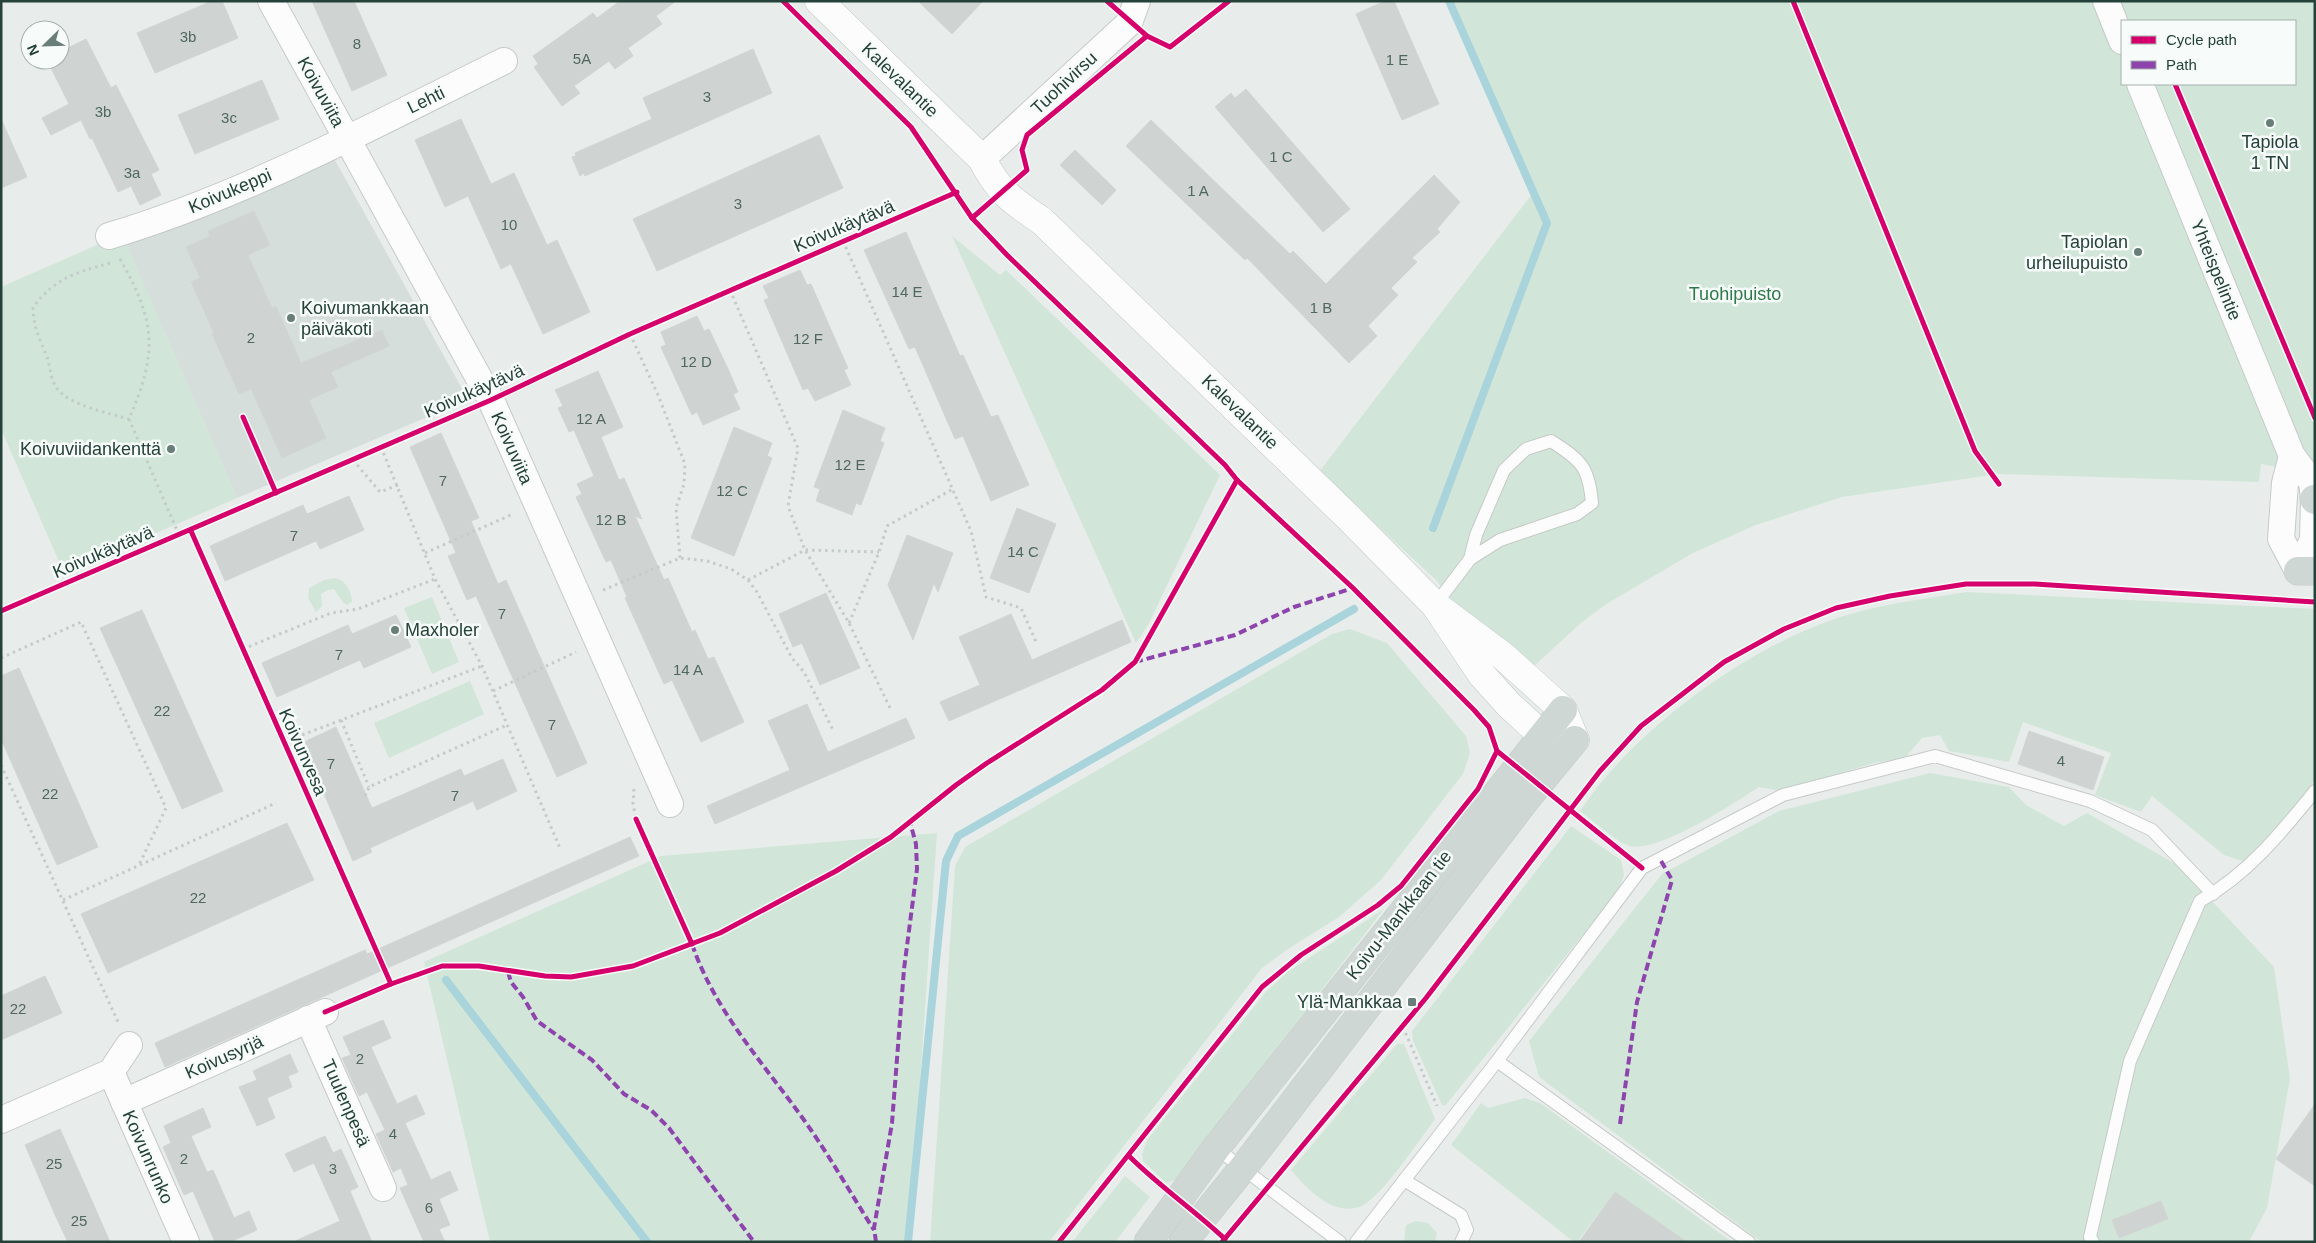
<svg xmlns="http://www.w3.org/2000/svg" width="2316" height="1243" font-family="Helvetica,sans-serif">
<rect width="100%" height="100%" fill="#e8edeb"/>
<path fill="#d6dedb" d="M335,160l130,234v7l-228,97 -112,-256 57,-16z"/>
<g fill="#d1e6d8" fill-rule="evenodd">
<path d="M1453,1h862v473l-54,-10 -2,18 -261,-8 -156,23 -86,28 -63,28 -85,50 -26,19 -50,46 -80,-68 -17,-21 -116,-107 213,-278zM2122,21h173v63h-173z"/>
<path d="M122,234l115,264 -173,75 -63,-144v-142z"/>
<path d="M952,236l48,39 6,-5 214,205 -72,150 -12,18z"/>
<path d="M336,578c10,3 16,14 16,24l-5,3 -4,-3 -9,-13 -6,1 -7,4 1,12 -6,6 -8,-14 1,-10 15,-8z"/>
<path d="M1967,592l348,17v171l-54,69 -15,13 -22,-7 -72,-59 -11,16 -46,-17 16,-42 -88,-31 -14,40 -60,-11 -9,-16 -18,3 -17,20 -31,5 -94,28 -21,-4c-23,15 -106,70 -132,58 -16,-7 -32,-23 -47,-34 50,-76 152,-152 236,-185 48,-20 100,-26 151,-34z"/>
<path d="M432,597l27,65 -27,12 -28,-66z"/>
<path d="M1350,629l37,14 79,93 4,17 -7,21 -82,106 -42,37 -51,32 -26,19 -213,274h-119l25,-376 10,-19 367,-213z"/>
<path d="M470,681l14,33 -95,44 -15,-35z"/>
<path d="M1930,773l79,14 17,18 38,21 23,-13 92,53 95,101 16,112 -23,129 -18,34h-487l-223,-165 -10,-36 133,-167 117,-63z"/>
<path d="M1571,826l50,34 3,15 -6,16 -173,215 -3,-1 -29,-64 -1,-10z"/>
<path d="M937,833l-28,409h-419l-66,-280 237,-106z"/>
<path d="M1384,909l-209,271 -9,3 -23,-22 -1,-7 5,-14 119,-148 23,-21z"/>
<path d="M1397,1044h7l31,75c-15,20 -55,81 -76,88 -27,9 -53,-19 -68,-37z"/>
<path d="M1525,1098l15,5 192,139h-45l-72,-50 -38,50h-3l-123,-97 30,-42 7,5z"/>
<path d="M1125,1176l25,21 -35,45h-43z"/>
<path d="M1416,1221l12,2 9,10 -2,9h-31l2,-17z"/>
</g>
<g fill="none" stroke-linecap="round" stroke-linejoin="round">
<g stroke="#a9d4db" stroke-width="8">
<path d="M1433,528l114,-305 -98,-222"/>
<path d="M446,980l201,262"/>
<path d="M908,1242l38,-381 12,-25 396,-227"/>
</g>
</g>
<g fill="#cfd4d2" stroke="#d1d6d4">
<path d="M212,1h10l16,37 -83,35 -18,-40z"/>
<path d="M312,1h42l33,74 -35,16z"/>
<path d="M620,1h56l-20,15 6,8 -34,24 5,8 -18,13 -6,-8 -35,25 6,7 -18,13 -28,-39 4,-3 -5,-8 60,-43 4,5z"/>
<path d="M918,1h65l-31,33z"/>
<path d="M1385,1h9l45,103 -37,16 -46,-106z"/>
<path d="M86,39l25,49 5,-3 43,85 -8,4 10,21 -21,10 -9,-19 -13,6 -26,-54 -2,1 -9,-19 -30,15 -9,-17 27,-14 -22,-44h13v-8z"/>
<path d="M753,49l19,44 -187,83 -1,-3 -4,3 -8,-19 4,-1 -1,-3 77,-34 -9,-21z"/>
<path d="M262,80l17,39 -84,35 -17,-39z"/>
<path d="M1246,89l104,120 -27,23 -108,-125 16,-14 4,5z"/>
<path d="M1,119l26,58 -26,11z"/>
<path d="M461,119l30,65 23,-11 33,72 10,-5 33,72 -47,22 -32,-70 -10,5 -33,-73 -23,11 -30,-67z"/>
<path d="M1151,120l139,134 3,-3 33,33 108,-109 26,27 -23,27 3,3 -28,26 5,4 -26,26 7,7 -30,31 9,10 -28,27 -102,-105 -2,2 -119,-114z"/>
<path d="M819,135l24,53 -186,83 -24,-52z"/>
<path d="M1075,150l41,40 -14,15 -42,-40z"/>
<path d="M254,211l16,34 -22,10 24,53 4,-2 25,57 81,-33 7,16 -58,26 7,15 -29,13 17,38 -44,20 -31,-69 -12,5 -27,-60 2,-1 -23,-51 9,-4 -14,-31 24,-11 -2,-5z"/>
<path d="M906,232l54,124 3,-1 28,62 7,-2 31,70 -38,16 -28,-65 -8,3 -40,-92 -6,2 -45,-99z"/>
<path d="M800,270l7,15 4,-1 28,64 9,20 -4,2 7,15 -36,16 -7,-13 -5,2 -39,-90 5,-2 -6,-12z"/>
<path d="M697,316l7,15 5,-2 20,42 9,21 -5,2 7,15 -37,16 -6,-13 -5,3 -31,-68 5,-2 -5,-13z"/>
<path d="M598,371l25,56 -22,10 18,43 5,-2 18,41 -7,-3 29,64 4,-2 24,54 3,-2 13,29 6,-2 30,65 -43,20 -29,-62 -8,4 -39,-86 2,-1 -16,-37 -5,2 -30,-65 6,-3 -5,-10 17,-8 -20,-46 -5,2 -11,-24 5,-2 -8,-16z"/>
<path d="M843,410l42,18 -5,13 4,2 -16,43 -7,19 -5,-2 -4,12 -36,-14 4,-12 -6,-2z"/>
<path d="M734,427l38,16 -5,13 5,2 -38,98 -43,-18z"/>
<path d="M441,433l38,85 -8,3 27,63 8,-4 81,183 -30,14 -81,-181 -9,4 -19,-44 8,-3 -46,-106z"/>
<path d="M349,496l15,34 -44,19 -4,-8 -91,40 -15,-35 93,-41 4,9z"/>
<path d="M1017,508l39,16 -27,69 -39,-15z"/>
<path d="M907,535l46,18 -15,39 -4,-9 -21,57 -25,-55z"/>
<path d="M826,593l34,75 -40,17 -18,-42 -9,4 -14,-33z"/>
<path d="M142,610l81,181 -41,18 -82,-181z"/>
<path d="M1011,614l21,46 90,-40 9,22 -182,79 -9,-19 40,-17 -21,-48z"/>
<path d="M396,615l15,32 -47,21 -4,-8 -83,37 -15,-34 86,-38 4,9z"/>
<path d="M19,668l79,179 -41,18 -56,-126v-63z"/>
<path d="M807,704l21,48 78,-34 9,20 -200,86 -8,-18 83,-36 -22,-49z"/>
<path d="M336,727l36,81 89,-39 3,7 39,-17 14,32 -40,19 -4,-9 -103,47 2,4 -19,9 -51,-118z"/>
<path d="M2029,731l75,26 -11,33 -75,-26z"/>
<path d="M287,823l27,57 -206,93 -27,-59z"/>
<path d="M630,837l9,19 -474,211 -10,-24 210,-93 2,4z"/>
<path d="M45,976l17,37 -61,27v-44z"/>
<path d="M383,1020l8,18 -20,9 26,57 19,-9 9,19 -20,9 26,57 19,-9 8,19 -19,9 11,26 -11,4 6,13h-21l-24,-54 8,-3 -7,-17 -8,4 -17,-38 9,-4 -18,-38 -8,4 -17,-38 9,-3 -8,-18z"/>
<path d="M290,1054l8,18 -10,4 4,11 -25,11 8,20 -18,8 -18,-39 18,-7 -4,-9z"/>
<path d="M2315,1104v82l-39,-27z"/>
<path d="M203,1108l8,19 -20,9 16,36 6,-2 21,48 15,-7 8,19 -27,12h-15l-22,-51 -9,4 -21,-48 8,-4 -7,-17z"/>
<path d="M60,1129l28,63 22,50h-42l-12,-25 -31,-72z"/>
<path d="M325,1136l8,17 8,-4 17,38 -8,4 22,51h-79l47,-21 -26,-58 -20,9 -9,-18z"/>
<path d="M1615,1192l72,50h-108z"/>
<path d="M2161,1201l7,18 -49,19 -7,-18z"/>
</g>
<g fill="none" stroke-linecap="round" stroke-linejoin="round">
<g stroke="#c5cac8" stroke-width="14">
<g id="service">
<path d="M1435,605l35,-46 6,-24 28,-65 22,-21 25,-8c30,19 38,26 41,62l-15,11 -77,26 -30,19"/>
<path d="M1497,1061l252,181"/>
<path d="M1216,1148l124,94"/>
<path d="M1404,1180l57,35 6,15 -6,12"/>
<path d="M1356,1242l141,-181 145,-193 141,-73 152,-39 155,45 62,29 61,64"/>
<path d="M2093,1242l-3,-5 40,-176 70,-160c48,-27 81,-68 115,-110"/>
</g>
</g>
<g stroke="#c5cac8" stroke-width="28">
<g id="minor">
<path d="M271,1l220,399 179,404"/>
<path d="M2106,1l16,40"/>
<path d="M2140,84l152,372 20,26 2,17 -1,41 -15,31"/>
<path d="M982,159l147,-136 8,-22"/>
<path d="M109,236c137,-41 267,-112 395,-175"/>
<path d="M2292,456l-7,27 -4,56 17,32"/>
<path d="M308,1019l75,169"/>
<path d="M111,1072l75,170"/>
<path d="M124,1102l201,-90"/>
<path d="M1,1120l110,-48 18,-27"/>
</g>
</g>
<g stroke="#c3cbc8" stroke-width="29">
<path id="secondary" d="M819,1l163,158c16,32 30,42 60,62l305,295 88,89 68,51 60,54 12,30 -33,-5 -33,-30 -27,-30 -47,-70"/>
</g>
<g stroke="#c3ccc9" stroke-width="29">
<g id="primary">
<path d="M2314,499l1,1"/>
<path d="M2298,571h17"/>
<path d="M1148,1242l68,-94 347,-438"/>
<path d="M1183,1242l60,-74 285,-371 47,-57"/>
</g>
</g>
<g stroke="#c3ccca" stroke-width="3" stroke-dasharray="2.5 4" stroke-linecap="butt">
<path d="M843,241l128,290 15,66 35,11 16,36"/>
<path d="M120,259c36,63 38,93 9,160l50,116"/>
<path d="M110,263c-35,10 -53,14 -77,44 0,18 6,31 13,47 4,10 4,24 10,33 11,18 53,26 73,32"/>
<path d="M730,290l68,158 -10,58 17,44 44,73 41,85"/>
<path d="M630,334l28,61 27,69 -1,20 -8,24 4,50"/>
<path d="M381,447l54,132 47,87 78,182"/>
<path d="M353,460l27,32 18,-7"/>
<path d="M425,553l88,-39"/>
<path d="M748,580l57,-30 74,2"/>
<path d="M603,590l77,-32 27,3 24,8 17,11 9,12 35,66 12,14 30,60"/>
<path d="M849,623l30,-71 8,-26 66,-37"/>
<path d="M243,649l88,-36 27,-4 77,-30"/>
<path d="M1,658l80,-36 85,186 -27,57"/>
<path d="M493,691l83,-39"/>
<path d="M341,720l28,67"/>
<path d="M284,742l198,-76"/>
<path d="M1,765l117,257"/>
<path d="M634,789l-1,15 3,15"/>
<path d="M365,796l4,-9 138,-62"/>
<path d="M63,900l213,-97"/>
<path d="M1403,1027l34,79"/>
</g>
<use href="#service" stroke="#fcfcfc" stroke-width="12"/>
<use href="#minor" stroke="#fcfcfc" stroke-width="26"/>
<use href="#secondary" stroke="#fcfcfc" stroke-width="28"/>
<use href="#primary" stroke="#cfd7d5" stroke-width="28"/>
<g stroke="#8e44ad" stroke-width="4" stroke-dasharray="8 4" stroke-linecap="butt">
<path d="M1135,662l100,-27 59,-28 59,-19"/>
<path d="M692,944c24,71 77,125 119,186 22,32 42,67 63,100"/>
<path d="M508,972l3,10 12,15 14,24 55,39 32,34 27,16 18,18 85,114"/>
<path d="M1620,1124l17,-122 35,-122 -12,-21"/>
<path d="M876,1242l-2,-14 18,-105 12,-154 13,-100 -1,-25 -6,-22"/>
</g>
<g stroke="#f7fbf9" stroke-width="8">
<g id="cycleway">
<path d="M783,1l128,126 61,91 35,37 218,210 12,15 116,108 121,122 15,17 8,24 -19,38 -77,97 -23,19 -77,50 -39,32 -203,255"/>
<path d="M1793,1l182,450 24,33"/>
<path d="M1147,36l23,11 59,-46"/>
<path d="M2175,84l140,334"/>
<path d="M972,218l55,-48 -5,-20 5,-15 120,-99 -40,-35"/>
<path d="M243,417l33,76"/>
<path d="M191,531l200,453"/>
<path d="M1,611l490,-211 139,-66 327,-142"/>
<path d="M1497,751l145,117"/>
<path d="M636,819l56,125"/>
<path d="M325,1012l66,-28 51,-18h37l66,10 26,1 62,-11 87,-33 116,-62 55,-34 65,-52 31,-22 115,-73 33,-28 102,-182"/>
<path d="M1129,1156c30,30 65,54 96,83"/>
<path d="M1222,1242l204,-244 174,-227 41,-45 83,-64 60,-33 52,-21 54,-12 76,-12h69l280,18"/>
</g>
</g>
<use href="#cycleway" stroke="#d6006c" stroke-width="5"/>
</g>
<g fill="#697e78" stroke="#f7fbf9" stroke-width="2">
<circle cx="2270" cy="123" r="5"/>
<circle cx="2138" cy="252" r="5"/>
<circle cx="291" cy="318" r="5"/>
<circle cx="171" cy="449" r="5"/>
<circle cx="395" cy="630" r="5"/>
<rect x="1407" y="997" width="10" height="10" rx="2.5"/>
</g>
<g text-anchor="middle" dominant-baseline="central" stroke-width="5" stroke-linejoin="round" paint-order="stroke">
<g font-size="15" fill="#506761">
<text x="188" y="36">3b</text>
<text x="357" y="43">8</text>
<text x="582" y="58">5A</text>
<text x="1397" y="59">1 E</text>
<text x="707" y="96">3</text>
<text x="103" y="111">3b</text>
<text x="229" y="117">3c</text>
<text x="1281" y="156">1 C</text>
<text x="132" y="172">3a</text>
<text x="1198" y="190">1 A</text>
<text x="738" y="203">3</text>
<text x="509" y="224">10</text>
<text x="907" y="291">14 E</text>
<text x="1321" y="307">1 B</text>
<text x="251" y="337">2</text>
<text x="808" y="338">12 F</text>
<text x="696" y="361">12 D</text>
<text x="591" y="418">12 A</text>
<text x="850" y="464">12 E</text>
<text x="443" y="480">7</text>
<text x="732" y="490">12 C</text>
<text x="611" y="519">12 B</text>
<text x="294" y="535">7</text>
<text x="1023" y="551">14 C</text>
<text x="502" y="613">7</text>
<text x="339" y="654">7</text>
<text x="688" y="669">14 A</text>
<text x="162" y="710">22</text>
<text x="552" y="724">7</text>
<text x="2061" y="760">4</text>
<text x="331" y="763">7</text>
<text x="50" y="793">22</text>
<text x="455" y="795">7</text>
<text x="198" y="897">22</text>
<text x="18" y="1008">22</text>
<text x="360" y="1058">2</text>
<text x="393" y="1133">4</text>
<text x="184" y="1158">2</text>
<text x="54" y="1163">25</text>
<text x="333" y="1168">3</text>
<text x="429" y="1207">6</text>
<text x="79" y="1220">25</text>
</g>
<g font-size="18" fill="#24423a" stroke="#f7fbf9">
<text transform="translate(900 80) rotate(44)">Kalevalantie</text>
<text transform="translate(1064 83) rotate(-43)">Tuohivirsu</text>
<text transform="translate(321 92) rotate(61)">Koivuviita</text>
<text transform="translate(426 100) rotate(-26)">Lehti</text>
<text transform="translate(230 191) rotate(-23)">Koivukeppi</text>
<text transform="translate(844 226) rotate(-23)">Koivukäytävä</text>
<text transform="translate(2216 270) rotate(68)">Yhteispelintie</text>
<text transform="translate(474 391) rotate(-24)">Koivukäytävä</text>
<text transform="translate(1240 412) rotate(44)">Kalevalantie</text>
<text transform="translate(512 448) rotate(66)">Koivuviita</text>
<text transform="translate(103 552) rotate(-23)">Koivukäytävä</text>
<text transform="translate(303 752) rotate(66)">Koivunvesa</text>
<text transform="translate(1399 915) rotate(-52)">Koivu-Mankkaan tie</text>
<text transform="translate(224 1057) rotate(-24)">Koivusyrjä</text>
<text transform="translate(346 1103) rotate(66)">Tuulenpesä</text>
<text transform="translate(148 1157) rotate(66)">Koivunrunko</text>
</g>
<g font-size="18" fill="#24423a" stroke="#f7fbf9" text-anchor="end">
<text x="2270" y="142" text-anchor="middle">Tapiola<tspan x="2270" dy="21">1 TN</tspan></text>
<text x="2128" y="242">Tapiolan<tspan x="2128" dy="21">urheilupuisto</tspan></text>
<text x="301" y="308" text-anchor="start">Koivumankkaan<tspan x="301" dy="21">päiväkoti</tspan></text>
<text x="161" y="449">Koivuviidankenttä</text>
<text x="405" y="630" text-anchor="start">Maxholer</text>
<text x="1402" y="1002">Ylä-Mankkaa</text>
</g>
<g font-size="18" fill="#2d7a4b" stroke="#f7fbf9">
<text x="1735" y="294">Tuohipuisto</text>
</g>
</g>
<rect width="2316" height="1243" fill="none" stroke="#24423a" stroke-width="5"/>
<rect x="2121" y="20" width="175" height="65" fill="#f7fbf9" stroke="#a3b1ad"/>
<rect x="2131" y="36" width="25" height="8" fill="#d6006c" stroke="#a3b1ad"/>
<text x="2166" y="45" font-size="15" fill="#24423a">Cycle path</text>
<rect x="2131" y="61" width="25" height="8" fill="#8e44ad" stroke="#a3b1ad"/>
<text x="2166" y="70" font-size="15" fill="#24423a">Path</text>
<g transform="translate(45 45) rotate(247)"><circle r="24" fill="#f7fbf9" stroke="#a3b1ad"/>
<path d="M0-4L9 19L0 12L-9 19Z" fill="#697e78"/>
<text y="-8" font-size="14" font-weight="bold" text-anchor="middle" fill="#24423a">N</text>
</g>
</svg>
